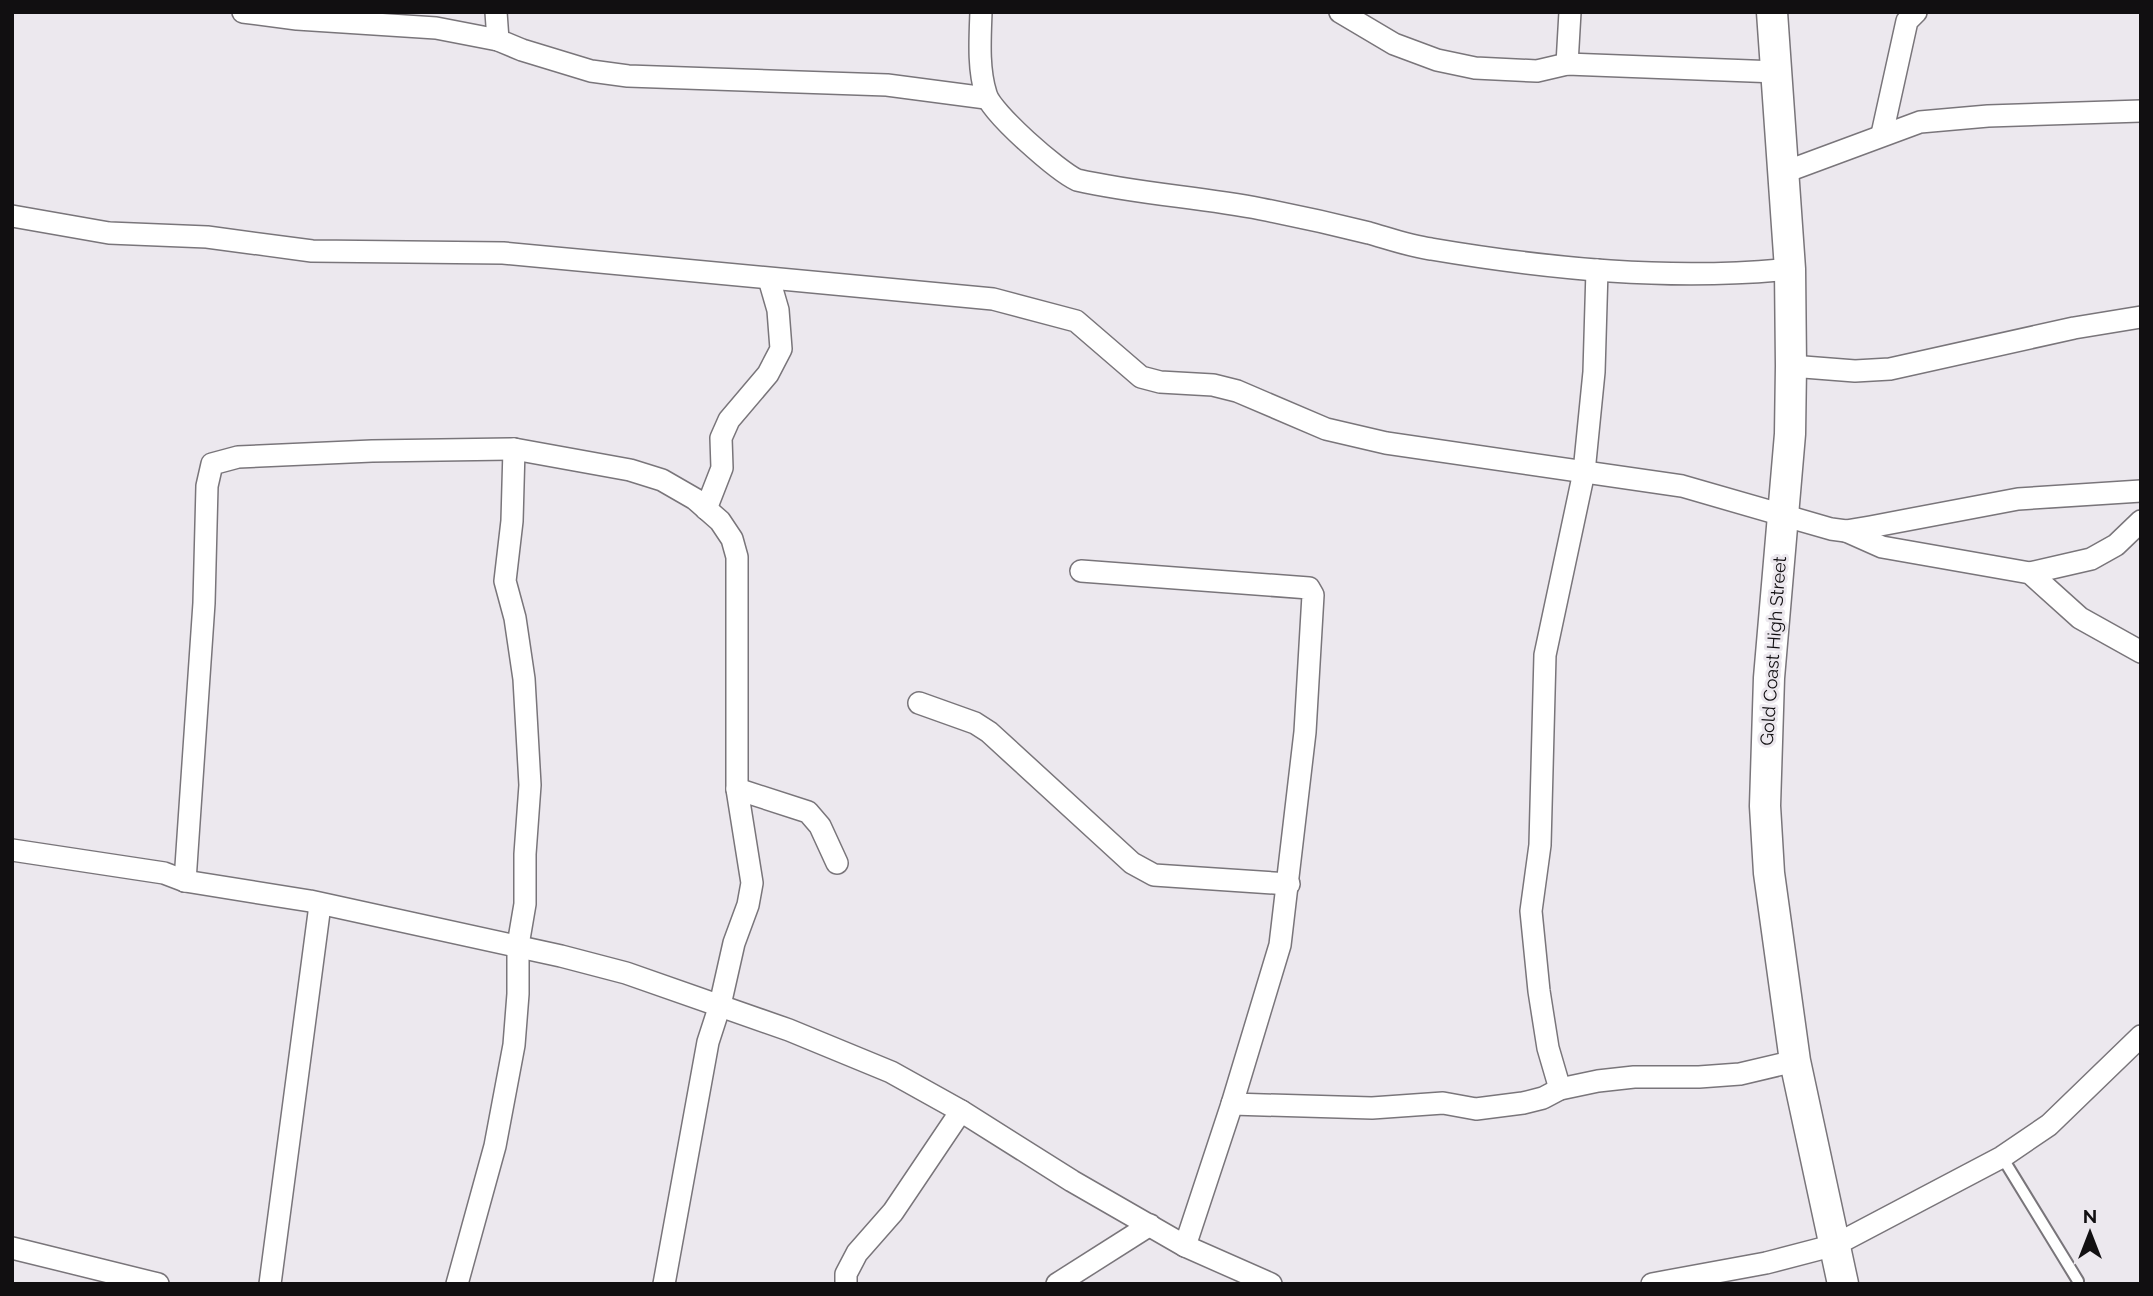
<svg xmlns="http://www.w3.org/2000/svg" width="2153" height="1296" font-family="Raleway,sans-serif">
<rect width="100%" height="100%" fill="#ece8ee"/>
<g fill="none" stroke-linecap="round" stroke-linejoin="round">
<g stroke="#79757a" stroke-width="14">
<path id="lane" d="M2002,1157l76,124"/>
</g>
<g stroke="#79757a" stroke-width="24">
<g id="street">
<path d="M243,12l54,7 139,9 62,12 24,10 69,21 37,5 259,9 99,13"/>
<path d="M496,12l2,28"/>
<path d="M981,12c-1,27 -3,57 5,82 5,19 72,77 91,86 61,14 123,17 184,29 36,7 72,15 108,24 21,6 41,13 62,16 118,20 240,32 359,20"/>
<path d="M1340,12l54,32 43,16 38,8 62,3 30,-7 210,8"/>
<path d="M1567,64l3,-52"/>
<path d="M1882,134l25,-113 9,-9"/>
<path d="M1785,172l135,-50 68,-6 153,-5"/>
<path d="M12,216l97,17 98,4 105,14 191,2 490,46 83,22 65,56 19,5 53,3 24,6 89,38 60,14 296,43 149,43 15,2 24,-4 148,-28 123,-8"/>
<path d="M1791,366l64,5 35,-2 184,-41 67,-11"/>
<path d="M706,509l16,-41 -1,-30 8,-18 39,-46 13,-25 -3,-39 -9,-31"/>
<path d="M1846,531l36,16 148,26 50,45 61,34"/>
<path d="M1081,571l228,17 4,7 -8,137 -25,213 -48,159 -47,142"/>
<path d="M2030,573l61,-14 25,-14 25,-24"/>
<path d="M919,703l56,20 14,9 143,131 22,12 135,9"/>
<path d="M737,789l71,23 12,14 17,37"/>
<path d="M12,850l152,23 21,8 125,20 251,55 65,17 163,57 102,42 70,39 111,70 113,65 86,38"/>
<path d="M185,881l19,-278 3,-117 5,-22 26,-7 134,-6 142,-2 116,21 32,10 33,19 25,22 12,18 5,18v232l15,94 -4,22 -14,38 -14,62 -12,37 -44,242"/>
<path d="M1560,1089l-12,-41 -9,-57 -8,-80 9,-66 5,-190 39,-183 10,-100 3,-102"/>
<path d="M1232,1104l140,4 71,-5 33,6 47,-6 20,-5 17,-9 38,-8 36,-4h65l41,-3 55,-13"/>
<path d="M12,1248l146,36"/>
<path d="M270,1284l50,-379"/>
<path d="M457,1284l38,-138 19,-101 4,-51v-49l7,-41v-50l5,-69 -6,-106 -9,-61 -10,-37 7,-60 2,-72"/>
<path d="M846,1284v-10l11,-21 36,-41 68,-101"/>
<path d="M1057,1284l93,-59"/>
<path d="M1652,1284l114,-21 69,-18 167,-88 47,-32 92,-89"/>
</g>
</g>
<g stroke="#79757a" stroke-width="33">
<path id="secondary" d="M1772,12l18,257 1,97 -1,68 -21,244 -4,128 4,67 26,188 48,223"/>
</g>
<use href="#lane" stroke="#fff" stroke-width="10"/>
<use href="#street" stroke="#fff" stroke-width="21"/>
<use href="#secondary" stroke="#fff" stroke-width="30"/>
</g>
<g text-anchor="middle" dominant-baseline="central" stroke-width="6" stroke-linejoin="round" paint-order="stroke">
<g font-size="18" fill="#110f11" stroke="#ece8ee">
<text transform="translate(1773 651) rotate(-86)">Gold Coast High Street</text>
</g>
</g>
<rect width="2153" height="1296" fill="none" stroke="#110f11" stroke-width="28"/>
<g transform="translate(2090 1233)" stroke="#ece8ee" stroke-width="5" paint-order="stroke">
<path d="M0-5L12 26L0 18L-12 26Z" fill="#110f11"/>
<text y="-10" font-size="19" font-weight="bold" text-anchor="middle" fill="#110f11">N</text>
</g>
</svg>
